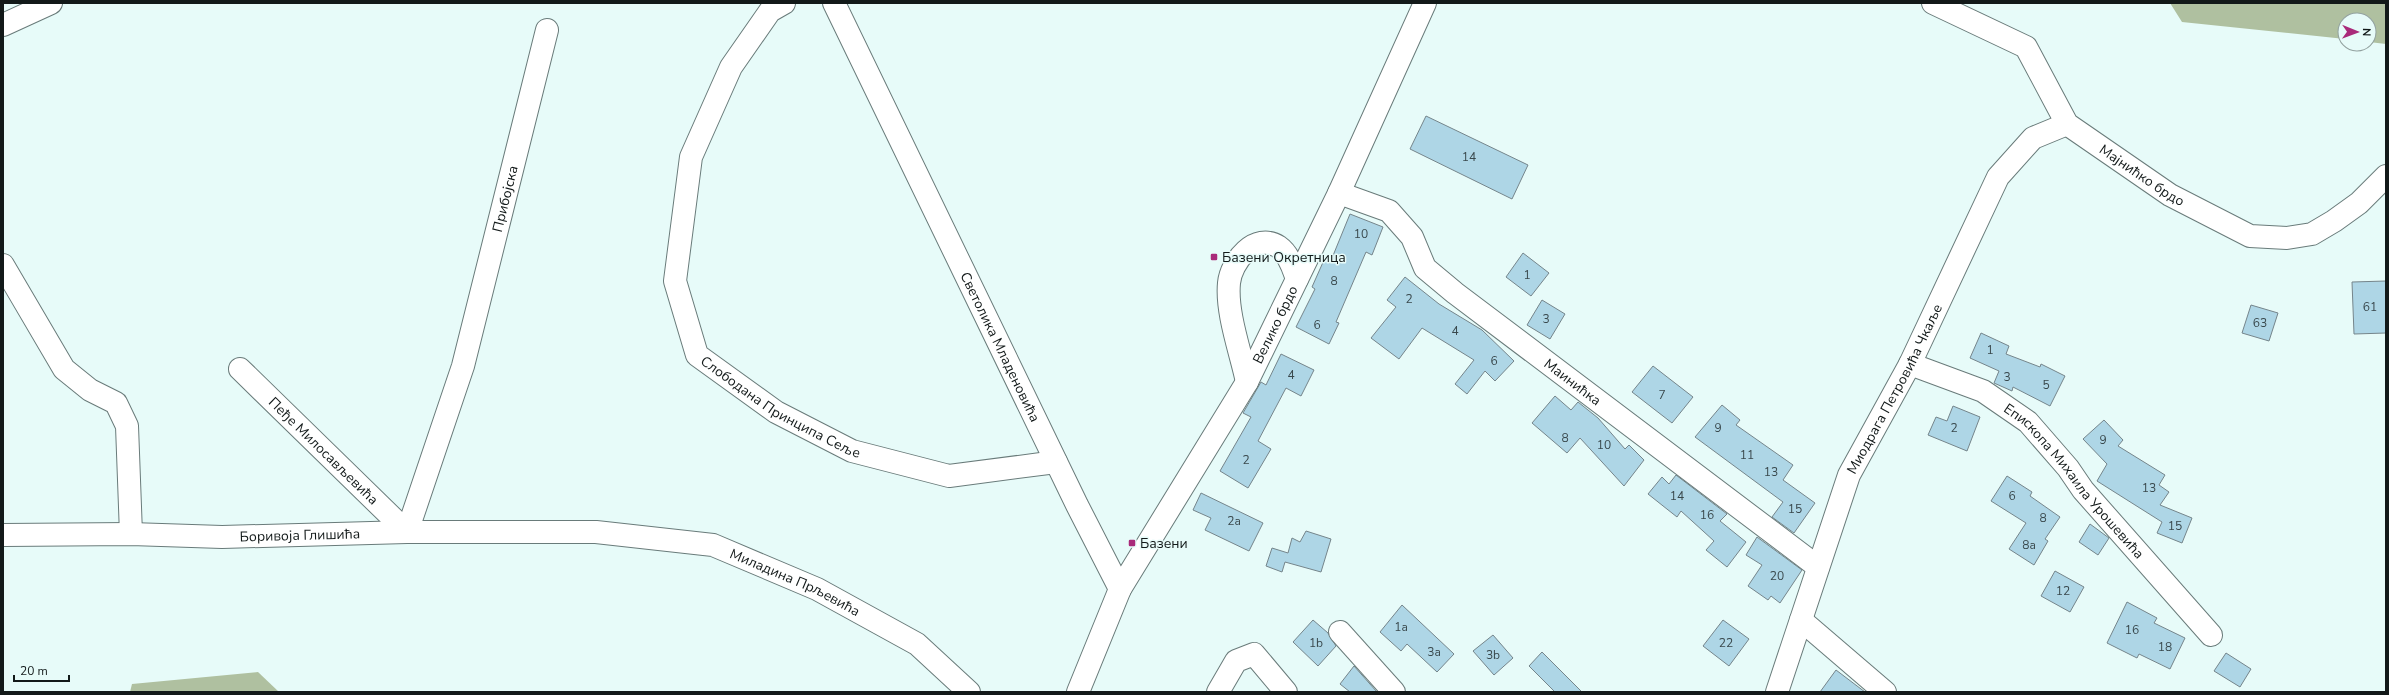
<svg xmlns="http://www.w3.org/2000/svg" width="2389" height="695" font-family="'Nunito Sans',sans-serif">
<rect width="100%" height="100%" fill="#e7fbf9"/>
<g fill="#afc0a0">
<path d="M2170,3h216v41l-17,-2v-22h-24v19l-163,-17z"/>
<path d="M258,672l21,20h-149l2,-8z"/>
</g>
<g fill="#aed6e6" stroke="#75858b">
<path d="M1426,116l102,49 -16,34 -102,-50z"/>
<path d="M1350,214l33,13 -11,28 -6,-3 -30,70 3,1 -10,21 -33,-17 19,-38 -3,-2 12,-27 6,3z"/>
<path d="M1523,253l26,20 -18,23 -25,-19z"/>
<path d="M1405,277l34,27 43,26 32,31 -19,20 -10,-10 -18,23 -12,-10 19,-24 -52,-32 -23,31 -28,-21 25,-31 -9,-7z"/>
<path d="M2386,281v52l-32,1 -2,-52z"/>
<path d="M1542,300l23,14 -15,25 -23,-14z"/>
<path d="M2251,305l27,8 -9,28 -27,-8z"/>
<path d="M1981,333l28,13 -3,8 34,13 1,-3 24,12 -15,30 -37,-19 -1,4 -18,-8 5,-12 -29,-13z"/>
<path d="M1281,354l33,16 -13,26 -15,-8 -28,53 13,8 -23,39 -28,-17 31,-54 -8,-4 18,-31 5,3z"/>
<path d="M1653,366l40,31 -21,26 -40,-31z"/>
<path d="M1555,396l16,14 7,-8 20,16 27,31 4,-4 15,15 -20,26 -44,-48 -13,15 -35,-30z"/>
<path d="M1722,405l18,15 -4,5 57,40 -10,15 32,23 -21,30 -22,-16 11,-15 -88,-65z"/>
<path d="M1953,406l27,11 -13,34 -39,-16 8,-18 11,4z"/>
<path d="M2104,420l19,20 -5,6 47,29 -6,10 10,7 -9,13 32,13 -10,25 -25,-10 5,-11 -65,-41 10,-17 -24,-25z"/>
<path d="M1676,475l51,39 -7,7 26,21 -19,25 -21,-17 8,-9 -33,-30 -4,6 -29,-23 14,-17 7,7z"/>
<path d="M2007,476l25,16 -2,4 30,21 -15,22 3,2 -14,24 -25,-16 17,-26 -35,-22z"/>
<path d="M1201,493l62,30 -14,28 -44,-21 6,-12 -18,-8z"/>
<path d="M2090,524l19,14 -11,17 -19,-13z"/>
<path d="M1306,531l25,8 -10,33 -36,-10 -3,10 -16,-6 6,-18 16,5 4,-15 8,4z"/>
<path d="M1757,537l45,33 -22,33 -9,-7 -3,4 -20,-14 14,-21 -16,-10z"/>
<path d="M2055,571l29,16 -14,25 -29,-16z"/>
<path d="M2127,602l30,16 -3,5 31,15 -15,31 -31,-15 -2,4 -30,-15z"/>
<path d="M1402,605l52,49 -17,18 -30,-28 -6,7 -21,-19z"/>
<path d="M1313,620l15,13 8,13 -18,20 -25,-24z"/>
<path d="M1723,620l26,19 -20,27 -26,-20z"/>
<path d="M1493,635l20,23 -19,17 -21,-24z"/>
<path d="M1542,652l40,40h-27l-26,-26z"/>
<path d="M2226,653l25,16 -11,18 -26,-16z"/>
<path d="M1354,666l23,26h-27l-10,-8z"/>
<path d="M1836,670l29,22h-45z"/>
</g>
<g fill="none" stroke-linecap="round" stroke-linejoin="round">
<g stroke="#697b7a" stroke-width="24">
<g id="minor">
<path id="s1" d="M784,3l-14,8 -39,56 -40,90 -16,124 22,74 79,57 76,39 97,25 107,-14"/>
<path id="s2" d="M834,3l243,502 43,84"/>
<path id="s3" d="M1933,3l93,44 41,77 103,71 80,41 37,2 25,-4 22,-13 25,-18 27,-27"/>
<path d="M3,25l48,-22"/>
<path id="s4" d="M1339,193l50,18 23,26 13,31 30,25 363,274"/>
<path d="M3,265l61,104 26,21 26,13 11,23 4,108"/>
<path id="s5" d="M1910,364l73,27 45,31 40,46 15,22 128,145"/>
<path id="s6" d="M240,369l167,163 56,-166 84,-336"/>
<path d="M1247,382c-6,-29 -21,-69 -18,-99 2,-21 26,-52 50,-36 10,7 14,21 18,32"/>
<path id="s7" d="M3,535l128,-1 91,3 185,-5h189l117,13 104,44 100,55 52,48"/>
<path d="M1801,620l84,72"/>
<path d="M1340,632l54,60"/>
<path id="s8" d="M1078,692l42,-103 127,-207 92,-189 86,-190"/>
<path d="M1218,692l18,-31 18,-7 32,38"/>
<path id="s9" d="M1777,692l72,-217 61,-111 88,-187 35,-39 34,-14"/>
</g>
</g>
<use href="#minor" stroke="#fff" stroke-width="22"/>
</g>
<g fill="#a92a7a" stroke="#e7fbf9" stroke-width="1.5">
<rect x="1210" y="253" width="8" height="8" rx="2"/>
<rect x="1128" y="539" width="8" height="8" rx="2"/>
</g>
<g text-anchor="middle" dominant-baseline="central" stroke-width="3" stroke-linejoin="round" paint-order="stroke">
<g font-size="12" fill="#39484c">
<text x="1469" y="157">14</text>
<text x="1361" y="234">10</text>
<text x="1527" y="275">1</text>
<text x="1334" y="281">8</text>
<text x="1409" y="299">2</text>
<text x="2370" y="307">61</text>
<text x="1546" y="319">3</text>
<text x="2260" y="323">63</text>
<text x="1317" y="325">6</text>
<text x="1455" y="331">4</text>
<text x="1990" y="350">1</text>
<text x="1494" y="361">6</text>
<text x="1291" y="375">4</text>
<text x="2007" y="377">3</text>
<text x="2046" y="385">5</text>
<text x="1662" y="395">7</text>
<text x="1718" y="428">9</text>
<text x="1954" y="428">2</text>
<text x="1565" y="438">8</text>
<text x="2103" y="440">9</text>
<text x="1604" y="445">10</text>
<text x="1747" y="455">11</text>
<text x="1246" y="460">2</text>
<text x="1771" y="472">13</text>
<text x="2149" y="488">13</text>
<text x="1677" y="496">14</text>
<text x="2012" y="496">6</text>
<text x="1795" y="509">15</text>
<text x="1707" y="515">16</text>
<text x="2043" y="518">8</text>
<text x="1234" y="521">2a</text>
<text x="2175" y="526">15</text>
<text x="2029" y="545">8a</text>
<text x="1777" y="576">20</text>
<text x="2063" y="591">12</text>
<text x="1401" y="627">1a</text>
<text x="2132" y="630">16</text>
<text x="1316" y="643">1b</text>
<text x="1726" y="643">22</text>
<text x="2165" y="647">18</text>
<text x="1434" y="652">3a</text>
<text x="1493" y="655">3b</text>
</g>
<g font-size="14" fill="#121919" stroke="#e7fbf9">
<text stroke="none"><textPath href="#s3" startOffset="281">Мајнићко брдо</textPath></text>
<text stroke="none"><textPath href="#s6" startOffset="581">Прибојска</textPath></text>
<text stroke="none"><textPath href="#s8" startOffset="418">Велико брдо</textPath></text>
<text stroke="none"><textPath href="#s2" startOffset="382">Светолика Младеновића</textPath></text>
<text stroke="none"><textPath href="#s4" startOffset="308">Маинићка</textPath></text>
<text stroke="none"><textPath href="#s9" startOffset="326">Миодрага Петровића Чкаље</textPath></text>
<text stroke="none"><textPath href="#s1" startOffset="484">Слободана Принципа Сеље</textPath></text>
<text stroke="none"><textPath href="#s6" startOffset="117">Пеђе Милосављевића</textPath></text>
<text stroke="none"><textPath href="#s5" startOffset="207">Епископа Михаила Урошевића</textPath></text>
<text stroke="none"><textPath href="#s7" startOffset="297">Боривоја Глишића</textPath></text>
<text stroke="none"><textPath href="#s7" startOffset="801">Миладина Прљевића</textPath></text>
</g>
<g font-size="14" fill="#121919" stroke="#e7fbf9" text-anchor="start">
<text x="1222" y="257">Базени Окретница</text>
<text x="1140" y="543">Базени</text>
</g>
</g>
<rect width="2389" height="695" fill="none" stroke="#121919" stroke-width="8"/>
<g transform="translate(2357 32) rotate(91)"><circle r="19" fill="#e7fbf9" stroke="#92a19f"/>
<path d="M0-3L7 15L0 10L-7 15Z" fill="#a92a7a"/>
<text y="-6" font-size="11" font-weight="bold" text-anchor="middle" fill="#121919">N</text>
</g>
<path d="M14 675v6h55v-6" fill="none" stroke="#121919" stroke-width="2"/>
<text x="20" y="675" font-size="12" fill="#121919" stroke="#e7fbf9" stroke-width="3" paint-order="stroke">20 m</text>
</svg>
